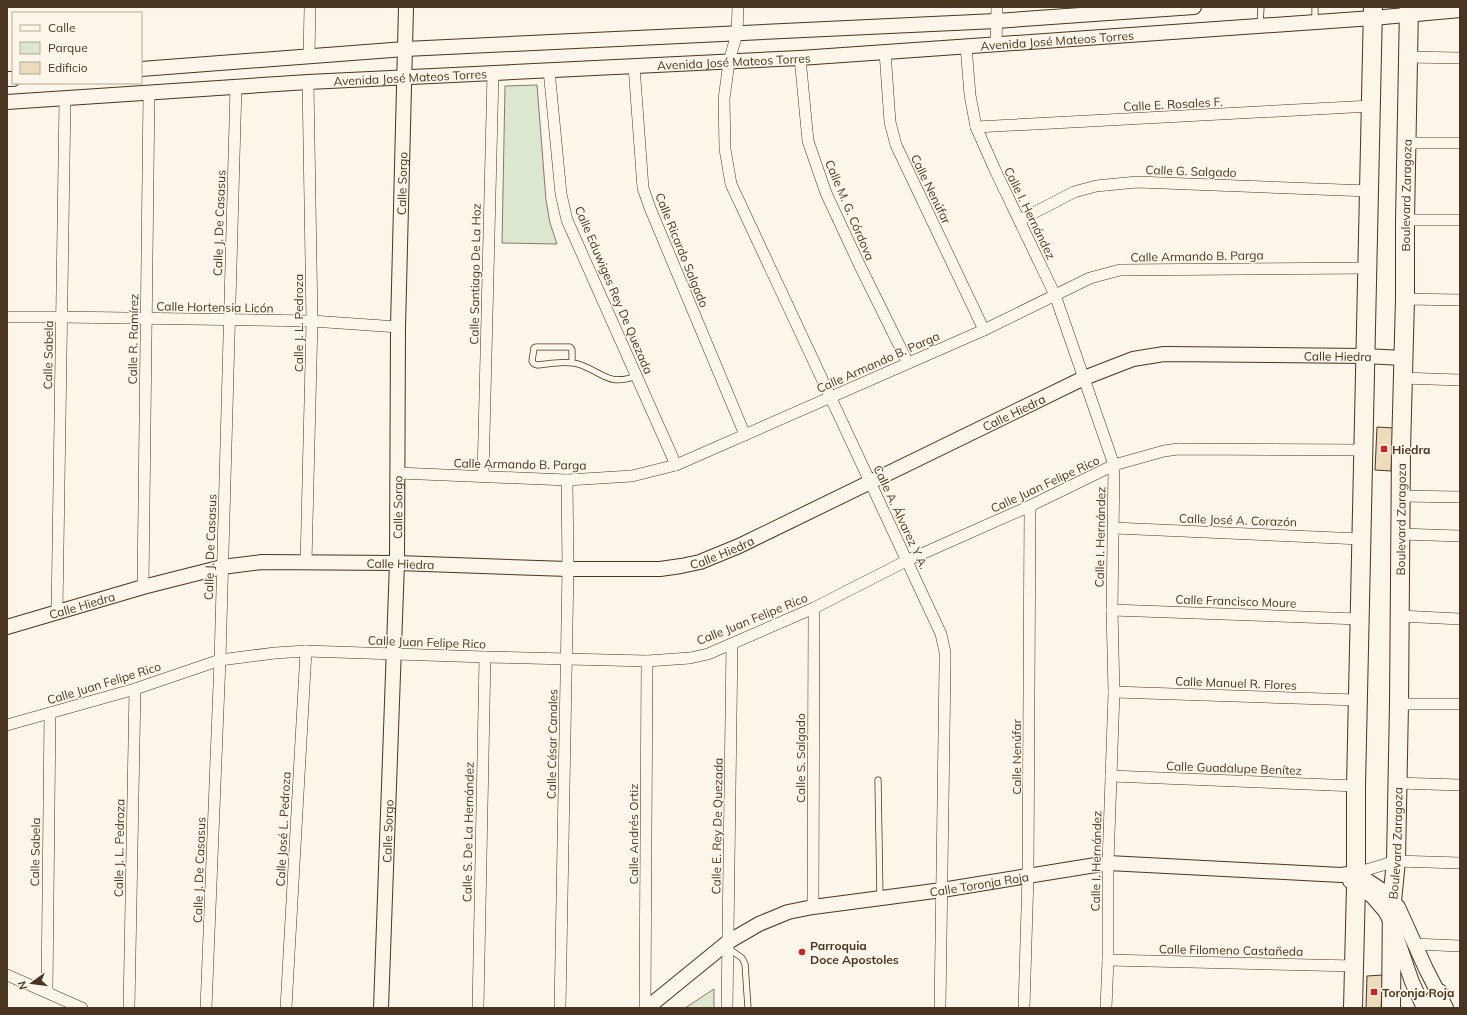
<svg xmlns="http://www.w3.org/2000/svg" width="1467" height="1015" font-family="Mulish,sans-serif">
<rect width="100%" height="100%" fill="#fbf6e9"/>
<g fill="#dce7d0" stroke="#887966">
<path d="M537,85l9,115 4,23 7,21 -55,-1 3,-157z"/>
<path d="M714,989v19h-29z"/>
</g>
<g fill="#ecdcbc" stroke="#4a3520">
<path d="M1377,427l16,1 -2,43 -16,-1z"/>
<path d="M1383,975l-2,33h-15l1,-32z"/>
</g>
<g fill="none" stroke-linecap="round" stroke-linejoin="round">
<g stroke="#4a3520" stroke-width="7">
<g id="service">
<path d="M1315,7v14"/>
<path d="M1260,25l1,-18"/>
<path d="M572,363v-13l-2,-3h-34l-2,1 -2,13 2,3 3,1c13,-1 31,-5 44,0 24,9 27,21 56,11"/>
<path d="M878,780l2,118"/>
<path d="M728,948l14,10 3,6 3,44"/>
</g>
</g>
<g stroke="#4a3520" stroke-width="12">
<g id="minor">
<path d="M738,7l-1,26 -8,29 -5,37 1,50 6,35 210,450 4,18v14l-5,342"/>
<path d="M996,45l1,-38"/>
<path d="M966,46l4,49 6,32 20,45 59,123 59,170 -2,145 2,82 -6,171v97l-2,48"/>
<path d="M885,52l5,70 6,23 88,185"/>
<path d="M309,56l1,-49"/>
<path d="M1408,57l52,1"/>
<path d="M800,58l8,83 18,52 34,73 48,97"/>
<path d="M634,66l9,122 7,20 95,227"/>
<path d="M549,70l12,124 6,26 109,245"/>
<path d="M976,127l395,-21"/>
<path d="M1406,143h54"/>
<path d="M1020,220l54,-28 22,-6 41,-4 232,9"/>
<path d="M1405,220h55"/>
<path d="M1405,299l55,1"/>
<path d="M7,317h55l250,4 86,6"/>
<path d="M1402,378l58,2"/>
<path d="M398,473l169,7 65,-4 44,-11 308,-135 106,-52 30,-8 247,-2"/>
<path d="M483,476l10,-403"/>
<path d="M1400,496l60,1"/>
<path d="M1114,528l247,11"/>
<path d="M1400,534l60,2"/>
<path d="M306,563l6,-242 -4,-239"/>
<path d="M143,587l6,-495"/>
<path d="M1112,610l247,9"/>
<path d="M57,612l8,-514"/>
<path d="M1400,616l60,3"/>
<path d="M1114,692l243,8"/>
<path d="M1399,704h61"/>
<path d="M7,725l128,-36 85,-29 55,-7 31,-2 179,6 162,4 43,-3 18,-4 106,-46 94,-48 122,-54 84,-41 50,-14 14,-2 185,1"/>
<path d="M1111,776l245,10"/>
<path d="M1397,783l63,2"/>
<path d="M1356,873l40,-12 64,2"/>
<path d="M813,907l1,-299"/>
<path d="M1415,944l45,2"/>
<path d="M1108,960l246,6"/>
<path d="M7,975l75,33"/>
<path d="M47,992l3,-279"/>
<path d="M129,1008l6,-319"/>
<path d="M206,1008l14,-348 16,-574"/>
<path d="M286,1008l20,-357"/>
<path d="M478,1008l7,-351"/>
<path d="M560,1008l8,-439 -1,-89"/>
<path d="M645,1008l2,-347"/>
<path d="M727,1008l5,-364"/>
<path d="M1024,1008l4,-132 2,-370"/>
</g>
</g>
<g stroke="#4a3520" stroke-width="16">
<g id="tertiary">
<path d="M141,69l264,-20 591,-28 198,-14"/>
<path d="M7,79h6"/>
<path id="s1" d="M7,102l301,-20 492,-24 573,-40 87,-8"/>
<path id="s2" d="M7,627l136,-40 79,-20 40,-5 135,1 171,6h92l21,-3 19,-4 39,-16 345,-168 49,-19 31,-5 201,2 38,2"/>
<path d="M1350,881l22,15 13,15 7,13 20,58 12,26"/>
<path id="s3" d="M381,1008l16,-445 1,-236 8,-320"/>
<path id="s4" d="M647,1008l81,-66 31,-18 29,-12 25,-5 129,-17 166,-27 233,12 15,-2 27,18 15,16 28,62 20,39"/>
</g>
</g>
<g stroke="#4a3520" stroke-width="20">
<g id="primary">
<path d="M1353,1008l3,-122v-100l17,-779"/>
<path id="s5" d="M1391,1008l1,-107 4,-40 3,-157 2,-254 4,-151v-79l4,-213"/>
<path d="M1429,1008l10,-15"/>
</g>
</g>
<use href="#service" stroke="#fbf6e9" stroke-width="5.5"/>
<use href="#minor" stroke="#fbf6e9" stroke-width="11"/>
<use href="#tertiary" stroke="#fbf6e9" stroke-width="14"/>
<use href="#primary" stroke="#fbf6e9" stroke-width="18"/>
</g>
<g fill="#c62828" stroke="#fbf6e9" stroke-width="1.5">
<rect x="1380" y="445" width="8" height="8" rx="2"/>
<circle cx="802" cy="952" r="4"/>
<rect x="1370" y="988" width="8" height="8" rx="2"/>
</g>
<g text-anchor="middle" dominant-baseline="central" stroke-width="3" stroke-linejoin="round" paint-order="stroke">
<g font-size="12" fill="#4a3520" stroke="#fbf6e9">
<text stroke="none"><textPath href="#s1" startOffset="1052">Avenida José Mateos Torres</textPath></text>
<text stroke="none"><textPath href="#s1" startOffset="728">Avenida José Mateos Torres</textPath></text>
<text stroke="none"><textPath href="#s1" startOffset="404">Avenida José Mateos Torres</textPath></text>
<text transform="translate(1173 104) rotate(-3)">Calle E. Rosales F.</text>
<text transform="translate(1191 171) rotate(2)">Calle G. Salgado</text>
<text stroke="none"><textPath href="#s3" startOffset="825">Calle Sorgo</textPath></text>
<text transform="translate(931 189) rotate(64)">Calle Nenúfar</text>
<text stroke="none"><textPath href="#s5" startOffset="813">Boulevard Zaragoza</textPath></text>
<text transform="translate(850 210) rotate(67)">Calle M. G. Córdova</text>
<text transform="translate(1030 213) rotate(64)">Calle I. Hernández</text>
<text transform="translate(219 223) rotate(-88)">Calle J. De Casasus</text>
<text transform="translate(682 250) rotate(68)">Calle Ricardo Salgado</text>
<text transform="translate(1197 256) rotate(-1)">Calle Armando B. Parga</text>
<text transform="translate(475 274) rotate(-89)">Calle Santiago De La Hoz</text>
<text transform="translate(614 290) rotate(67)">Calle Eduwiges Rey De Quezada</text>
<text transform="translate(215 307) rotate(1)">Calle Hortensia Licón</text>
<text transform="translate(298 323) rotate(-90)">Calle J. L. Pedroza</text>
<text transform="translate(133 339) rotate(-89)">Calle R. Ramírez</text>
<text transform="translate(48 355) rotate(-89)">Calle Sabela</text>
<text stroke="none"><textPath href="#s2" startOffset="1386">Calle Hiedra</textPath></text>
<text transform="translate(878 362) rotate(-24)">Calle Armando B. Parga</text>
<text stroke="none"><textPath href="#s2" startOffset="1050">Calle Hiedra</textPath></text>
<text transform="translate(520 464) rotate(1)">Calle Armando B. Parga</text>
<text transform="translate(1045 484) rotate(-25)">Calle Juan Felipe Rico</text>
<text stroke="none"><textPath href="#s3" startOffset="501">Calle Sorgo</textPath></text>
<text transform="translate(901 517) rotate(65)">Calle A. Álvarez Y A.</text>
<text transform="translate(1238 520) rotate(2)">Calle José A. Corazón</text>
<text stroke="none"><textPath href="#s5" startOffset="489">Boulevard Zaragoza</textPath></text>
<text transform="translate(1100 537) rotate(-89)">Calle I. Hernández</text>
<text transform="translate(210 547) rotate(-88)">Calle J. De Casasus</text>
<text stroke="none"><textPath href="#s2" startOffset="726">Calle Hiedra</textPath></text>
<text stroke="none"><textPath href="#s2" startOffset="402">Calle Hiedra</textPath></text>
<text transform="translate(1236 601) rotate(2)">Calle Francisco Moure</text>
<text stroke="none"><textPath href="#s2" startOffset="78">Calle Hiedra</textPath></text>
<text transform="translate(752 619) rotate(-22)">Calle Juan Felipe Rico</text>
<text transform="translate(427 642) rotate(2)">Calle Juan Felipe Rico</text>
<text transform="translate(104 683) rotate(-17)">Calle Juan Felipe Rico</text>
<text transform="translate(1236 683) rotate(2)">Calle Manuel R. Flores</text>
<text transform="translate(552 744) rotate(-89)">Calle César Canales</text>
<text transform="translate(1016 757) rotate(-90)">Calle Nenúfar</text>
<text transform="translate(800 758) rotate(-90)">Calle S. Salgado</text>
<text transform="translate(1234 768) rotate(2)">Calle Guadalupe Benítez</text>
<text transform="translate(717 826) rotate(-89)">Calle E. Rey De Quezada</text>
<text transform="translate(283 829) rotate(-87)">Calle José L. Pedroza</text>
<text stroke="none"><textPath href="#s3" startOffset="177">Calle Sorgo</textPath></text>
<text transform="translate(468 832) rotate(-89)">Calle S. De La Hernández</text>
<text transform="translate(633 834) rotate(-90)">Calle Andrés Ortiz</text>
<text stroke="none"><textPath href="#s5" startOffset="165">Boulevard Zaragoza</textPath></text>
<text transform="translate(119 848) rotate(-89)">Calle J. L. Pedroza</text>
<text transform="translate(35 852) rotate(-89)">Calle Sabela</text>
<text transform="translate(1096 861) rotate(-89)">Calle I. Hernández</text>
<text transform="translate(199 870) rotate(-88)">Calle J. De Casasus</text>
<text stroke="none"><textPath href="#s4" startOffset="365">Calle Toronja Roja</textPath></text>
<text transform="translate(1231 950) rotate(1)">Calle Filomeno Castañeda</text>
</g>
<g font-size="12" font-weight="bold" fill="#4a3520" stroke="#fbf6e9" text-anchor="start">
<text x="1392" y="449">Hiedra</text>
<text x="810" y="945">Parroquia<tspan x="810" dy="14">Doce Apostoles</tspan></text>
<text x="1382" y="992">Toronja Roja</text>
</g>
</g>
<rect width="1467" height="1015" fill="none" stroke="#4a3520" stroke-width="16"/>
<rect x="12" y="12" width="130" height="72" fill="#fbf6e9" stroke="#b4a999"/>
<rect x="20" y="25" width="20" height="6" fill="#fbf6e9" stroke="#b4a999"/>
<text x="48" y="32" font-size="12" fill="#4a3520">Calle</text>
<rect x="20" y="42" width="20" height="12" fill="#dce7d0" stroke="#b4a999"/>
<text x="48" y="52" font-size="12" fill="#4a3520">Parque</text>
<rect x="20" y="62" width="20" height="12" fill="#ecdcbc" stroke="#b4a999"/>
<text x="48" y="72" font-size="12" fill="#4a3520">Edificio</text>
<g transform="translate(32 983) rotate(256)" stroke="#fbf6e9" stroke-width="3" paint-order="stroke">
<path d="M0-3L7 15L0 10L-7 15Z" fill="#4a3520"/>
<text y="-6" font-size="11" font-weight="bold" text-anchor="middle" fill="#4a3520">N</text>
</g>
</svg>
